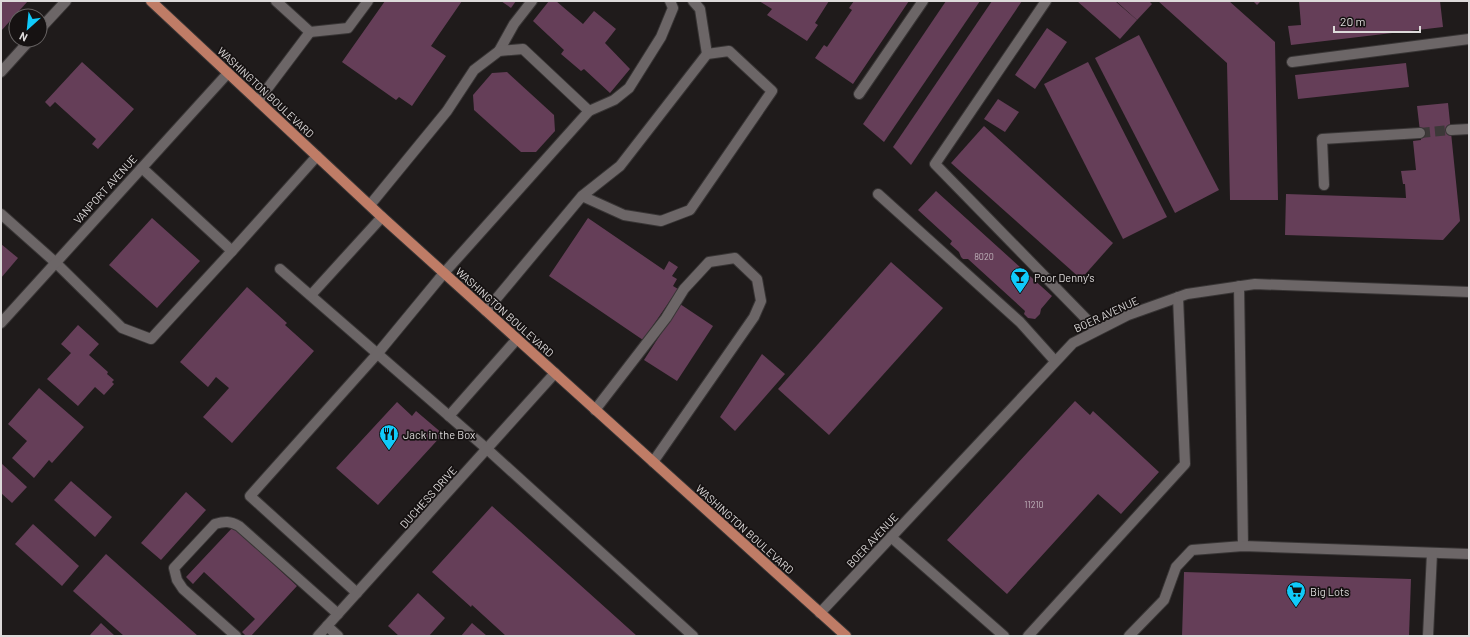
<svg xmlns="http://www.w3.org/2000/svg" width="1470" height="637" font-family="Barlow,sans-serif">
<rect width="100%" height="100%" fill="#1f1b1b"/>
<g fill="#653e58">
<path d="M1,1h27l-27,30z"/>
<path d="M385,1h77l-31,45 15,10 -34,50 -13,-9 -3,3 -54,-38z"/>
<path d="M501,1h15l-5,7z"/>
<path d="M549,1h7l27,23 11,-13 22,18 -11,14 25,26 -20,24 -26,-24 -3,2 -20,-17 3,-4 -31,-29z"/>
<path d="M759,1h70l-14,22 3,2 -11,16 -40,-26 5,-6z"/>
<path d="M854,1h55l-56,83 -38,-26 9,-13 3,2 25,-37 -3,-2z"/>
<path d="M946,1h34l-96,141 -21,-18z"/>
<path d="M992,1h30l-111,164 -18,-18z"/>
<path d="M1077,1h38l22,19 -17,19z"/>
<path d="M1116,1h33l3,3 -15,16z"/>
<path d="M1158,1h71l46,41 3,158h-48l-3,-137z"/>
<path d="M1253,1h8l-4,4z"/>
<path d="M1299,1h141l3,26 -152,18 -3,-19 13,-1z"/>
<path d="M1047,28l20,14 -32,47 -20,-14z"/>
<path d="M1139,35l80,155 -44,23 -80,-155z"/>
<path d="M82,62l52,47 -36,40 -6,-5 4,-5 -41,-37 -5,5 -5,-5z"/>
<path d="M1088,62l79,155 -44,22 -79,-155z"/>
<path d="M1406,63l3,24 -111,12 -3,-24z"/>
<path d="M507,72l47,43 1,16 -19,21h-15l-47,-42 -1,-15 19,-22z"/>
<path d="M998,99l21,13 -14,20 -21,-13z"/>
<path d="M1448,103l12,118 -17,19 -158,-5 1,-41 120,4 -1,-14h-2l-2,-13 15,-1 -3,-29 8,-1 -4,-34z"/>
<path d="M984,126l129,117 -32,36 -130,-116z"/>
<path d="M936,191l116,105 -11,13 -1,5 -5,5 -7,-1 -4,-4 1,-3 -57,-52h-5l-2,-2 -2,-5 -9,-8 2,-3 -34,-31z"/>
<path d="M152,218l48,43 -43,47 -48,-43z"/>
<path d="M588,218l76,52 5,-9 9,6 -6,9 5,3 -4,7 5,3 -35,51 -94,-64z"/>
<path d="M1,244l17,14 -17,20z"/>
<path d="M891,262l52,46 -114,127 -51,-46z"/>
<path d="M247,287l40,36 -2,2 29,26 -82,92 -29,-26 26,-29 -13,-11 -8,10 -28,-25z"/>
<path d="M680,304l33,22 -36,55 -33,-21z"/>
<path d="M78,325l21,19 -10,11 19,17 -1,2 7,6 -2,2 2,2 -10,11 -9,-8 -17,19 -31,-27 24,-26 -10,-9z"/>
<path d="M762,354l23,20 -50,57 -15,-14z"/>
<path d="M39,388l45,39 -32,36 -3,-3 -15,18 -22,-20 15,-17 -19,-17z"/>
<path d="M1075,401l15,14 3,-4 66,61 -38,42 -23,-20 -91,100 -60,-54z"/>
<path d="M397,402l15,14 4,-5 27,23 -65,71 -42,-37z"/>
<path d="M1,463l26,24 -15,16 -11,-10z"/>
<path d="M71,481l41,36 -17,20 -41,-37z"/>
<path d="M186,492l20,18 -45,50 -20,-17z"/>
<path d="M492,506l145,130h-131l-34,-31 -1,2 -39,-35z"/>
<path d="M33,524l46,42 -17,20 -47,-42z"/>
<path d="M233,527l64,59 -46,50h-5l-4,-4 13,-13 -51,-47 -11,12 -7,-7z"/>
<path d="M106,554l92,82h-74l-51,-45z"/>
<path d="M1184,572l227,7 -2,57h-227z"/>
<path d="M418,593l27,25 -16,18h-30l-11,-10z"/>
<path d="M101,623l14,13h-26z"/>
<path d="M472,623l15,13h-26z"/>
</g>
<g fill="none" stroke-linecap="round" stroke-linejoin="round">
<path stroke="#3c3838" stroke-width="10" stroke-dasharray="10 5" stroke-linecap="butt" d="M1420,133l31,-3"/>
<g stroke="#383535" stroke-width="12">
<g id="minor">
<path d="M693,1l7,8 7,45"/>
<path d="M1046,1l-111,163 162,166"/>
<path d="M40,29l26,-28"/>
<path d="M310,32l38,-4 20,-27"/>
<path d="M499,51l15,-27 18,-23"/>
<path d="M1292,62l177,-23"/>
<path d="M1,72l29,-32"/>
<path d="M859,94l64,-93"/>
<path d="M258,101l52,-69 -34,-31"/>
<path d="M1451,130l18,-1"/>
<path d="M142,168l90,83"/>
<path d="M1324,185l-2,-46 98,-6"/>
<path d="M878,194l142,128 35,39"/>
<path d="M370,205l77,-94 27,-41 25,-19 24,-2 66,62"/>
<path d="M1,214l54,48 67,66 29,11 81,-88 85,-95"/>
<path d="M280,269l207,180 206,187"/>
<path d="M1239,286l4,260"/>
<path d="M311,295l71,-78"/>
<path d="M486,311l96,-115 38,-30 87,-112 22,-3 43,40 -82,119 -29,11 -37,-6 -42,-19"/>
<path d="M1,323l227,-250"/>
<path d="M595,410l71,-92 18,-29 25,-27 26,-4 22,21 4,22 -7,16 -101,145"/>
<path d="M449,416l68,-77"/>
<path d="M891,537l113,99"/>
<path d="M357,593l-107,-97 128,-143 66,-80 145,-162 25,-11 15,-12 32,-51 12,-29 -3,-7"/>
<path d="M820,613l253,-270 55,-28 59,-21 68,-10 214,8"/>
<path d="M327,626l11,10"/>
<path d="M236,636l-53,-47 -6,-9 -3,-12 41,-44c10,-3 15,-3 24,2l99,88"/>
<path d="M318,636l237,-263"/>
<path d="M1028,636l157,-172 -7,-167"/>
<path d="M1129,636l35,-36 12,-33 16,-17 51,-4 226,8"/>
<path d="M1428,636l4,-83"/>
</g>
</g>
<g stroke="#383535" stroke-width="12">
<path id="major" d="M151,1l231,216 464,419"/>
</g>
<use href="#minor" stroke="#6c6667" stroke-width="10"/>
<use href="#major" stroke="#bf7c66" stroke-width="10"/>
</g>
<defs>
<g id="bar-pin" transform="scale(1)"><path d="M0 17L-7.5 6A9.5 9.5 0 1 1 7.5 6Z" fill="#10cafa" stroke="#161212"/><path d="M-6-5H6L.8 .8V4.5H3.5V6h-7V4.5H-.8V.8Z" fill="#111"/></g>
<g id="restaurant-pin" transform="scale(1)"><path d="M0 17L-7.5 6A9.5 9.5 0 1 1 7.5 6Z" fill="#10cafa" stroke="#161212"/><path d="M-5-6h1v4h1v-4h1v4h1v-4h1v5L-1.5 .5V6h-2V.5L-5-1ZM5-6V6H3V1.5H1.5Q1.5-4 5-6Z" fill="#111"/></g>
<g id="supermarket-pin" transform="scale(1)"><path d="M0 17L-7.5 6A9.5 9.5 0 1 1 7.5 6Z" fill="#10cafa" stroke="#161212"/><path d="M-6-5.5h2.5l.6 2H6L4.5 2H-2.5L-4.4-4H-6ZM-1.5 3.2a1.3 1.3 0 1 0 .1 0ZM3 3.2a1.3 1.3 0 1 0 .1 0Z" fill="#111"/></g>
</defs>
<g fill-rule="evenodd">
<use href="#bar-pin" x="1020" y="277"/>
<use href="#restaurant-pin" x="389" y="434"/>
<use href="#supermarket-pin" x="1296" y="591"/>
</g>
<g text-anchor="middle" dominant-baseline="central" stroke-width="3.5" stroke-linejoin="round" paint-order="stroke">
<g font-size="9" fill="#bfb3ba">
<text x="984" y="256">8020</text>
<text x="1034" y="504">11210</text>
</g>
<g font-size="11" fill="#dddada" stroke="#161212">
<text transform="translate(266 92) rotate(43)">WASHINGTON BOULEVARD</text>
<text transform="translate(105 189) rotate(-48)">VANPORT AVENUE</text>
<text transform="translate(505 312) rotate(42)">WASHINGTON BOULEVARD</text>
<text transform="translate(1106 314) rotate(-25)">BOER AVENUE</text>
<text transform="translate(428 497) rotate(-48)">DUCHESS DRIVE</text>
<text transform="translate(745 529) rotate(42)">WASHINGTON BOULEVARD</text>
<text transform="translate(872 540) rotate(-47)">BOER AVENUE</text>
</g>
<g font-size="11" fill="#dddada" stroke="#161212" text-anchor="start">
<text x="1034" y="277">Poor Denny's</text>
<text x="403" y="434">Jack in the Box</text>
<text x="1310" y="591">Big Lots</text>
</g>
</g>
<rect width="1470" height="637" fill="none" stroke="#dddada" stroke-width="4"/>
<g transform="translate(28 28) rotate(207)"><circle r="19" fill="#161212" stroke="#666262"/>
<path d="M0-3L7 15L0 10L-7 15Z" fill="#10cafa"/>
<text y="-6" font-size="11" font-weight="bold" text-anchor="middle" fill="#dddada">N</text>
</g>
<path d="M1334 26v6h86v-6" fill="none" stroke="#dddada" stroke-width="2"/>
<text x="1340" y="26" font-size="12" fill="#dddada" stroke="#161212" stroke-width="3" paint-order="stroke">20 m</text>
</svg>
